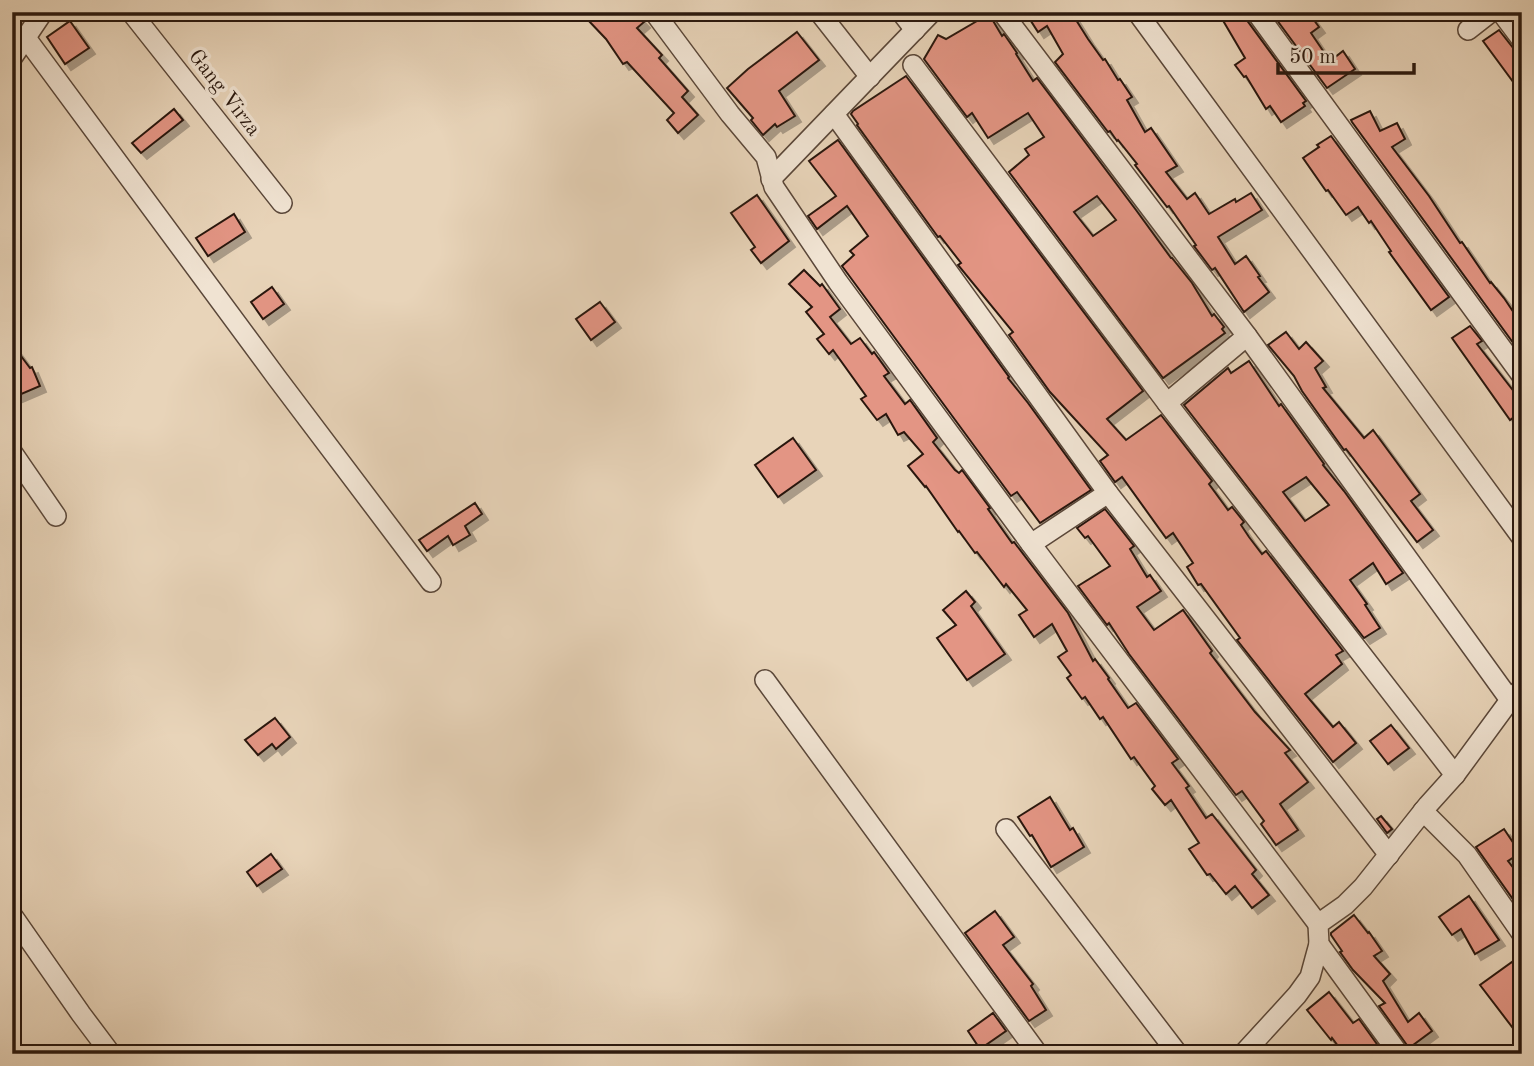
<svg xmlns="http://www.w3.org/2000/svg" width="1534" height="1066" font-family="'Old Standard TT',serif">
<defs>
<filter id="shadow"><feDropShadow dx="6" dy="6" stdDeviation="0" flood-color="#0004"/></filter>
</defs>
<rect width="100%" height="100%" fill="#e8d4b9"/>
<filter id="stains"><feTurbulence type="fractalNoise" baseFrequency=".00286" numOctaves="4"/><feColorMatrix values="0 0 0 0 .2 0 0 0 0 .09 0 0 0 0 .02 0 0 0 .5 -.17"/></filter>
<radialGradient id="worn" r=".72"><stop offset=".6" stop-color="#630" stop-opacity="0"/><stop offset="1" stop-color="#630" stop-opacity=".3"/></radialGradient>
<g fill="#e39584" stroke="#2a180e" stroke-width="2" fill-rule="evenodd" filter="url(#shadow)">
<path d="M594,12h40l10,10 -7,6 25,27 -3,3 29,33 -6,6 16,18 -20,18 -11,-13 7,-7 -47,-51 -4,2 -17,-25 -19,-20z"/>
<path d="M1038,12h33l17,27 15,21 2,-1 13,21 2,-1 12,18 -5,3 18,32 6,-4 26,38 -11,6 21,27 8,-6 14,21 26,-15 1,3 15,-9 11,17 -44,27 17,27 11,-8 14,20 -2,1 11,15 -25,20 -29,-44 -3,2 -18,-24 2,-1 -27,-39 -2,1 -32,-42 2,-1 -19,-24 -1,1 -7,-10 -2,1 -53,-70 8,-8 -16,-28 -9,6 -9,-14z"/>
<path d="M1218,12h26l2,7 60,82 -3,2 2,3 -24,16 -11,-16 -4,3 -20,-33 -2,1 -9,-12 10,-7z"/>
<path d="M1271,12h37l11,15 -8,6 19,28 13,-10 12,18 -28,19z"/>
<path d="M989,14l13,22 2,-2 11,16 2,3 -1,1 17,27 4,-3 99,132 35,48h1l20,25 20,33 2,-2 10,13 -2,2 3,4 -62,45 -154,-206 20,-17 -4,-6 19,-12 -16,-24 -40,25 -16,-25 -5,4 -43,-58 14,-24 8,4zM1097,196l19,24 -23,16 -19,-24z"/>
<path d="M70,21l19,27 -24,16 -18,-27z"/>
<path d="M1499,30l18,23 5,-1v42l-39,-53z"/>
<path d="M797,32l22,28 -40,31 16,25 -18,11 -2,-3 -12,11 -12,-15 2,-2 -26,-30 21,-19z"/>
<path d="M906,76l237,315 -36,28 19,21 35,-25 51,66 -3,3 19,26 4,-3 12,15 -3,3 8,12 13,17 4,-3 77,100 -7,4 6,9 -37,30 28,33 6,-5 17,21 -23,19 -96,-122 3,-2 -39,-54 -3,1 -11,-18 6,-4 -20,-30 -7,5 -44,-61 -7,5 -15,-21 8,-6 -58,-63 -41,-57 4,-3 -55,-67 3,-2 -21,-27 -2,1 -81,-112 1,-1 -7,-10 2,-3z"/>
<path d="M174,109l9,11 -42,33 -9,-10z"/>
<path d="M1370,111l10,20 17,-8 8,16 -13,8 37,49 31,47 2,-1 28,41 1,-1 13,16 18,27v30l-170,-233 -1,-2z"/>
<path d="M1331,136l118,161 -18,13 -42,-58 2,-1 -20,-30 -2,2 -11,-16 -12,8 -18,-25 -2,1 -23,-33 16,-11 -2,-2z"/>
<path d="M838,140l171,237 -1,1 20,25 63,87 -51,33 -23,-31 -6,4 -169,-230 12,-11 -4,-4 18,-15 -21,-30 -30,23 -9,-13 28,-20 -27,-35z"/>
<path d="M757,195l32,46 -28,22 -10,-13 4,-3 -24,-34z"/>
<path d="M234,214l11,18 -37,24 -12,-18z"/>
<path d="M804,270l16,16 2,-2 18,25 -10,8 21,27 9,-6 12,16 2,-2 15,21 -5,3 21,28 5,-4 27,38 -4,4 22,28 4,3 3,-3 28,38 -2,1 24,34 2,-1 54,71 25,48 2,-2 14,19 -1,1 20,29 8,-5 42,56 -6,4 17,23 -3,2 20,30 6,-4 44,56 -4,4 17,21 -17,13 -17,-22 -9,8 -16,-20 -3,1 -18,-26 10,-6 -28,-43 -6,5 -13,-16 3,-3 -21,-29 -3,2 -28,-42 -3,2 -15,-22 -3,2 -15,-21 4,-3 -13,-18 9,-6 -15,-27 -18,13 -15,-22 8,-5 -21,-26 -2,3 -27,-35 -2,1 -16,-22 -1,1 -32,-46 -1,1 -17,-21 15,-12 -19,-22 -6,3 -12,-21 -9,6 -16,-21 5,-3 -33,-46 -4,4 -12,-15 7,-5 -18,-22 6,-5 -23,-23z"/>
<path d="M272,287l12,17 -21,15 -12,-17z"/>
<path d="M600,302l15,20 -24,18 -15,-21z"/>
<path d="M1470,326l12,15 -5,3 45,58v9l-12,9 -58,-82z"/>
<path d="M1286,332l13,17 7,-7 17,19 -8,7 11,19 -3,1 41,50 9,-8 47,64 -9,7 22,29 -16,12 -71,-93 -2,1 -42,-59 -8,-15 -26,-31z"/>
<path d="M12,344l18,24 2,-1 8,19 -28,12z"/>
<path d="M1249,361l30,45 2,-2 43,60 -1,1 21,26 59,82 -17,11 -13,-21 -23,17 17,24 -2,1 15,23 -16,10 -180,-233 44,-37 3,5zM1306,477l23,28 -24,16 -22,-29z"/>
<path d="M793,438l23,32 -38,27 -23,-32z"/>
<path d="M475,503l7,11 -17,12 5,9 -17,10 -5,-9 -21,15 -8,-11z"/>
<path d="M1105,509l29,37 -4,3 17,28 3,-2 11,16 -24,16 17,23 29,-20 29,41 -2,2 45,59 35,38 -5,3 23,29 -28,22 18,26 -22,15 -15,-21 3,-3 -22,-30 -6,4 -107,-141 -20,-31 -2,2 -29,-39 32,-20 -22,-30 -3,2 -8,-10z"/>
<path d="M966,591l9,11 -4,4 34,48 -38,26 -30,-42 19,-13 -13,-15z"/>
<path d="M275,718l15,19 -14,12 -4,-5 -14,11 -13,-15z"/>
<path d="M1391,725l18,23 -21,16 -18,-23z"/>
<path d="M1050,797l20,33 3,-2 11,19 -33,20 -19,-32 -2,1 -12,-19z"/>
<path d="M1381,816l11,13 -5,4 -10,-14z"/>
<path d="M1504,829l16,24 -12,8 14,18v33l-46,-65z"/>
<path d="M271,854l11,15 -25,17 -10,-14z"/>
<path d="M1469,896l30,44 -24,14 -14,-25 -9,6 -13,-18z"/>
<path d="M995,911l19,26 -11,8 30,39 -2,2 15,24 -17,11 -64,-88z"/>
<path d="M1354,915l14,18 1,-1 13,19 -8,5 16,18 -7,7 25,41 11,-9 13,18 -23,17 -30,-42 6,-3 -32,-33 -13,-18 2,-1 -11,-16v-2z"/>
<path d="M1512,962l10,14v64l-42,-55z"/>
<path d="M1329,992l24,31 6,-4 25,35h-40l-12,-16 -1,2 -24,-30z"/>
<path d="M993,1013l13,18 -26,18 -12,-18z"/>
</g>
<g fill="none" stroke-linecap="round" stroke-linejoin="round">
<g stroke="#5a4739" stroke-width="22">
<g id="minor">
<path d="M131,12l151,191"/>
<path d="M654,12l76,102 36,43 8,30 64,95 193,262 287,380"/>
<path d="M819,12l51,65"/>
<path d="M901,12l14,18"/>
<path d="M1002,12l245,324 263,364"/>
<path d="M1137,12l385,526"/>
<path d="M1256,12l266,364"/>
<path d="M1501,12l21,28"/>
<path d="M1468,30l23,-18"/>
<path d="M26,38l251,340 154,204"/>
<path d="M12,58l31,-46"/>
<path d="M913,65l254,338 288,372"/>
<path d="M834,114l274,379 281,362"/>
<path d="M771,179l161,-167"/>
<path d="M1167,403l80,-67"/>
<path d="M12,452l44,64"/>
<path d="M1031,544l77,-51"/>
<path d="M765,680l273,374"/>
<path d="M1423,811l44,44 55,79"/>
<path d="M1006,829l172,225"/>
<path d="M12,915l69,99 30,40"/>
<path d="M1243,1054l54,-59 13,-18 9,-33"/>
<path d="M1399,1054l-80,-110 -1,-20 27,-19 18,-18 65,-82 27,-30 55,-75 12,-12"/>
</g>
</g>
<use href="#minor" stroke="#f0e3d2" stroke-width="19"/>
</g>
<g text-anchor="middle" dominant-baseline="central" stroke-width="7" stroke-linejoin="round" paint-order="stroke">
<g font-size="21" fill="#2a180e" stroke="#f0e3d2">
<text transform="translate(224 93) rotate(52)">Gang Virza</text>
</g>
</g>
<rect width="1534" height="1066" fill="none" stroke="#e8d4b9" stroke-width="42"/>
<rect x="14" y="14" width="1506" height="1038" fill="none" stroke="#2a180e" stroke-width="3.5"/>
<rect x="21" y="21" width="1492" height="1024" fill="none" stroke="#2a180e" stroke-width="2"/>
<path d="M1278 63v10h136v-10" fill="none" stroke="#2a180e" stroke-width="3.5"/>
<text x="1289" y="63" font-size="21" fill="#2a180e" stroke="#f0e3d2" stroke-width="5" paint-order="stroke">50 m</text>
<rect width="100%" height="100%" filter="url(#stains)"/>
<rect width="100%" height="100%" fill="url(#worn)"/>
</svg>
